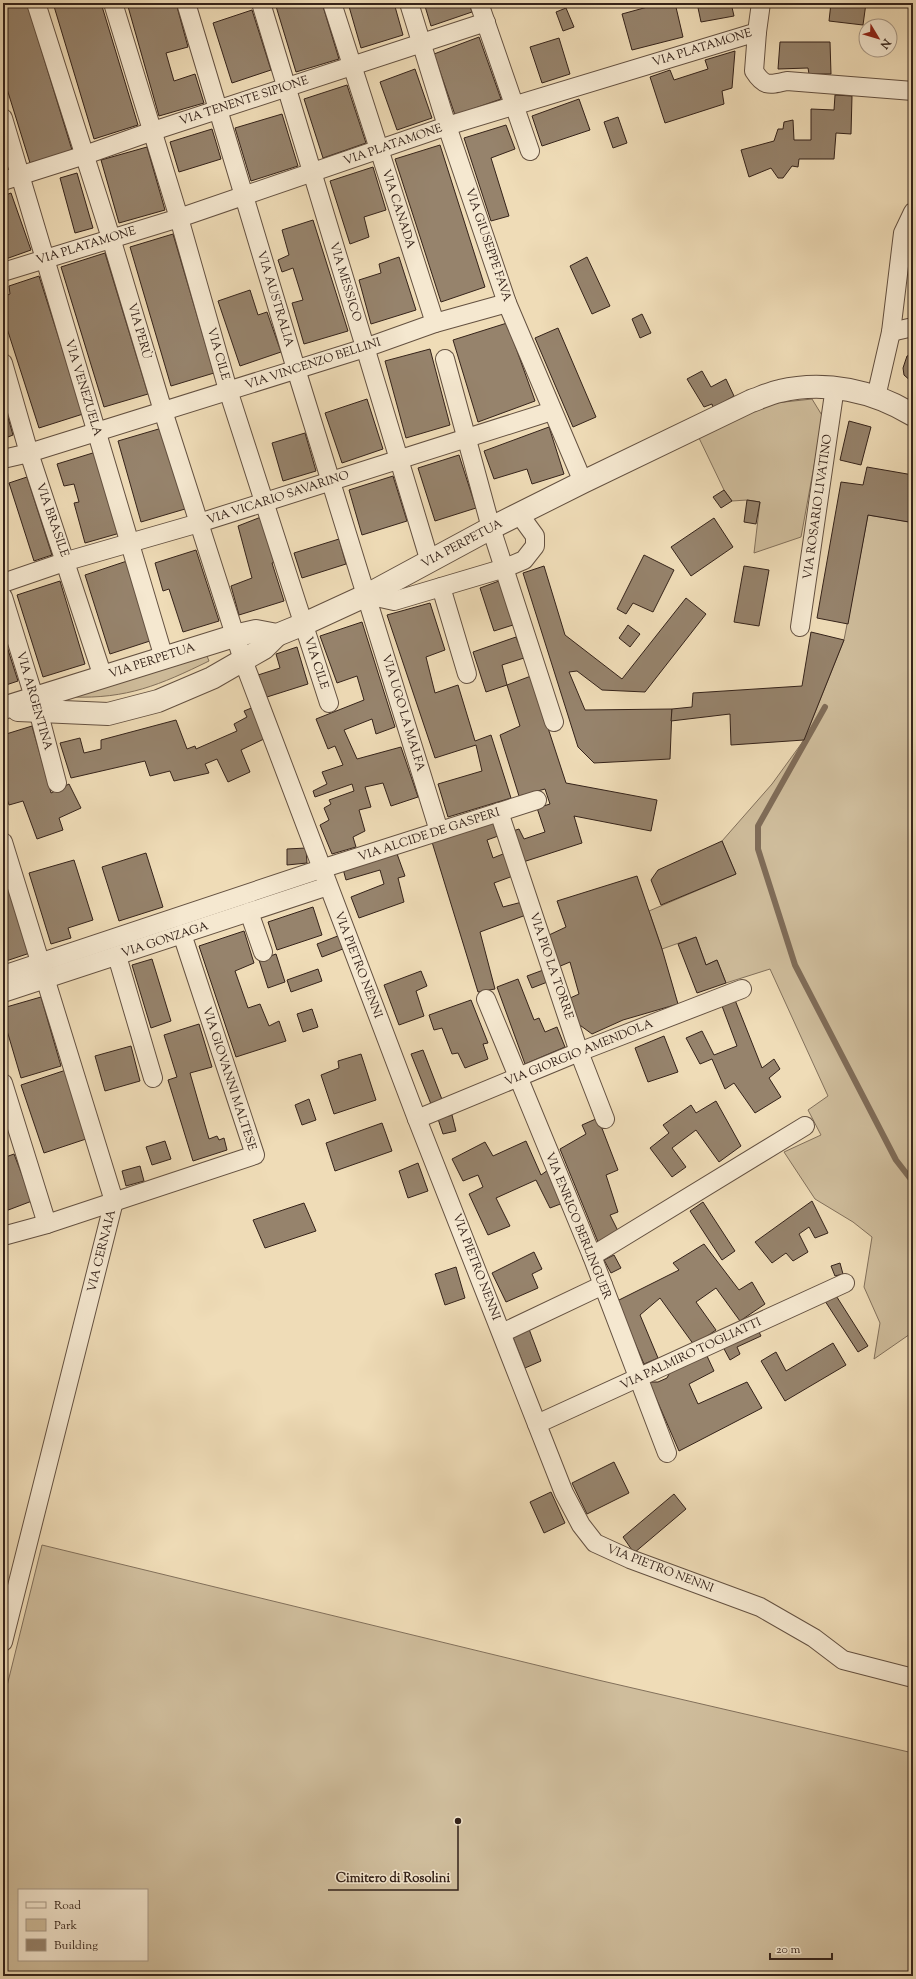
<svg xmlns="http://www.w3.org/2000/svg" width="916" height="1979" font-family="'Sorts Mill Goudy',serif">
<rect width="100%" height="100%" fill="#efdcb7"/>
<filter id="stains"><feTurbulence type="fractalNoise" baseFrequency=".005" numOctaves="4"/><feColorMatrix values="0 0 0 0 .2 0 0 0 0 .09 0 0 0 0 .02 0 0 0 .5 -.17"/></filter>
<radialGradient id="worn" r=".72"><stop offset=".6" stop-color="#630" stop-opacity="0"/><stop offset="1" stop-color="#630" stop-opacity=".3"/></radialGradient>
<g fill="#cfbd9c" stroke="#82705b" fill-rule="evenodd">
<path d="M812,399l11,18 -22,120 -47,16 6,-51 -13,-2 -15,1 -8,-11 -25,-52 48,-24 28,-11z"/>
<path d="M913,500v832l-39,27 6,-36 -16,-36 8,-50 -19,-15 -38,-23 -31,-47 37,-17 -13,-25 20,-14 -58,-127 -44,14 -9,-23 -11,5 -10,-28 -34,12 -13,-38 87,-37 -14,-33 50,-57 32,-44 40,-100 24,-125 41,7z"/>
<path d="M207,656l2,5c-49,24 -82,38 -137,36z"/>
<path d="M42,1545l556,135 315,73v223h-910v-274zM19,1890h128v70h-128z"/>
</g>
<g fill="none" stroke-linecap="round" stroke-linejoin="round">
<path stroke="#7f6c58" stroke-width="6" d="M825,707l-67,119v23l37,116 101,195 17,22"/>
</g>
<g fill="#96836c" stroke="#35231a">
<path d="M3,3h24l45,147 -42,13 -27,-87z"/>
<path d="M53,3h48l37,122 -44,14z"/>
<path d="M127,3h49l12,44 -22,6 8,28 21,-7 9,29 -45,13z"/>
<path d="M275,3h47l17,56 -43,13z"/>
<path d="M348,3h46l9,32 -42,13z"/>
<path d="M424,3h45l3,9 -41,14z"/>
<path d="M662,3h13l8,34 -51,13 -10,-36z"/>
<path d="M697,3h34l3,13 -33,6z"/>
<path d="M831,3h35l-3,22 -34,-4z"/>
<path d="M566,8l8,19 -11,4 -7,-19z"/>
<path d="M252,10l19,60 -39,13 -19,-60z"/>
<path d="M479,37l22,62 -46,16 -21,-61z"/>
<path d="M559,38l11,36 -28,9 -12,-36z"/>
<path d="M780,42h50l1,32h-22l-1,-6 -30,1z"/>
<path d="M735,51l-3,37 -10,3 2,13 -59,19 -15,-46 20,-7 4,10 34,-11 -3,-9z"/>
<path d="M415,69l17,49 -35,12 -17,-48z"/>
<path d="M347,85l19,58 -43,15 -19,-59z"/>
<path d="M835,95l17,1 -1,38 -15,-1 -2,26h-35l-1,8 -6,-1 -9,12h-5l-7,-10 -22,9 -8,-27 33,-9 4,-12h5l1,-7 9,-2 1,20h17v-31l23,1z"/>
<path d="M579,99l11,31 -48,16 -10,-30z"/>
<path d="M282,114l16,52 -47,15 -16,-53z"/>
<path d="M618,117l9,26 -14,5 -9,-26z"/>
<path d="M506,125l9,24 -24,9 18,58 -18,5 -27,-83z"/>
<path d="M212,129l9,30 -42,13 -9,-30z"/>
<path d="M440,145l45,142 -44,15 -46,-143z"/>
<path d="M147,147l18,63 -46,13 -18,-63z"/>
<path d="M373,167l13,43 -22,7 5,20 -19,7 -20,-63z"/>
<path d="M77,173l16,55 -18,5 -15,-55z"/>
<path d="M11,193l20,57 -28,10v-64z"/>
<path d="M313,220l35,111 -44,13 -12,-41 11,-3 -10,-32 -11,4 -4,-12 11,-5 -7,-25z"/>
<path d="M173,234l41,139 -43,13 -41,-139z"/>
<path d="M105,253l43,141 -44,13 -43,-140z"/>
<path d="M399,257l17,53 -45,14 -12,-44 22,-7 -2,-9z"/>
<path d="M587,257l23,49 -18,8 -22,-48z"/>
<path d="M39,276l44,138 -44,14 -36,-112v-19l7,-3 -1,-8z"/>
<path d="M250,290l8,25 9,-3 14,40 -41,14 -22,-65z"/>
<path d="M642,314l9,19 -11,5 -8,-19z"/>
<path d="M507,323l28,78 -57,21 -25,-82z"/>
<path d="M558,328l38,89 -23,10 -38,-89z"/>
<path d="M430,349l20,76 -44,13 -21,-77z"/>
<path d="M913,354v29l-9,-8 -1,-7 4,-12z"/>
<path d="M702,371l9,16 15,-8 8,17 -21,12 -1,-4 -8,3 -17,-28z"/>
<path d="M367,399l16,50 -41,14 -17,-50z"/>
<path d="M3,400l10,35 -10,4z"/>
<path d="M849,421l22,6 -10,38 -21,-5z"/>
<path d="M549,427l15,47 -32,10 -5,-15 -33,10 -10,-28z"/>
<path d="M162,428l23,81 -44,13 -23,-81z"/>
<path d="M305,433l11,38 -33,10 -11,-38z"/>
<path d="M96,452l24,81 -35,10 -11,-40 5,-1 -5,-18 -10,2 -7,-22z"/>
<path d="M459,455l17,53 -41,13 -17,-53z"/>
<path d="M867,467l46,8v25l-4,22 -41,-7 -20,109 -31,-6 24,-136 22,3z"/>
<path d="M393,476l14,45 -45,14 -13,-45z"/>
<path d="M27,477l25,78 -18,6 -25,-78z"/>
<path d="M724,490l8,11 -11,7 -8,-11z"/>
<path d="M747,500l13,2 -4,22 -12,-2z"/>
<path d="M261,517l15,45 -4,1 12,38 -45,14 -8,-29 21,-8 -14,-52z"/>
<path d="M714,518l19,29 -42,29 -20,-29z"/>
<path d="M339,539l7,25 -44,14 -8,-25z"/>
<path d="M196,550l23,71 -36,11 -14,-43 -6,2 -8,-28z"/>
<path d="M644,555l30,15 -21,42 -20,-9 -7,11 -9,-5z"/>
<path d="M127,561l26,79 -43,14 -25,-79z"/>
<path d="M544,566l21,69 57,44 64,-81 20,16 -61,78 -43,-2 -25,-19 -8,1 16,38 87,-1 -2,50 -76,4 -16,-16 -55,-174z"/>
<path d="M744,566l25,4 -10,56 -25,-4z"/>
<path d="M60,581l25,83 -42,13 -26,-82z"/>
<path d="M499,581l14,44 -19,6 -14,-43z"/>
<path d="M430,603l15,47 -19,7 9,36 23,-8 17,56 16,-6 20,63 -63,19 -10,-33 44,-13 -6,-26 -41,13 -48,-143z"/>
<path d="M362,622l33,105 -19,7 -4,-15 -28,11 13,29 44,-12 17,50 -27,9 -8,-23 -18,4 6,20 -12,3 6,21 -12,6 3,10 -24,7 -12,-29 9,-5 -5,-12 7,-4 -2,-4 25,-9 -2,-7 -37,13 -2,-6 14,-7 -5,-12 21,-7 -8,-19 -7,3 -12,-30 48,-19 -7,-24 -20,7 -17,-47z"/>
<path d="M628,625l12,9 -10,13 -11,-9z"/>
<path d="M811,632l33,8 -40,100 -73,5 -1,-31 -59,7 1,-12 20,-2 1,-14 109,-7z"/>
<path d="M3,634l15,47 -15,5z"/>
<path d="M516,637l8,21 -22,7 5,20 -21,7 -13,-40z"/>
<path d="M297,647l11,37 -41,13 -9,-22 22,-7 -4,-14z"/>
<path d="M531,676l35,107 91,17 -6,31 -77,-15 8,27 -59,19 -10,-31 6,-2 5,10 21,-7 -8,-24 13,-4 -5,-15 -26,7 -19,-61 20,-9 -13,-41z"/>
<path d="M254,707l12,31 -25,12 9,22 -22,10 -11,-23 -12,5 4,9 -35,8 -4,-10 -20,5 -5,-15 -74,17 -11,-35 20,-5 4,15 17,-4v-9l75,-20 11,29 8,-3 1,3 41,-18 -3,-7 13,-7 -3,-6z"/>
<path d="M32,726l19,67 18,-9 12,24 -22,10 4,12 -26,9 -14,-38 -14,4 -6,-20v-50z"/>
<path d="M496,820l5,15 -14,5 6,18 15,-6 5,24 -19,7 9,24 19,-5 4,13 -46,17 15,57 -17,3 -46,-150z"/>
<path d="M722,841l14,33 -75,31 -10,-25 7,-10z"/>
<path d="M306,848l1,15 -20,2v-16z"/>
<path d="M396,851l9,25 -7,2 6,24 -45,16 -8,-21 33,-13 -4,-14 -34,10 -3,-11z"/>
<path d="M146,853l17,54 -44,14 -17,-54z"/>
<path d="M74,860l19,60 -25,8 3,10 -20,6 -22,-71z"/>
<path d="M3,870l27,83 -27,9z"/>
<path d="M637,876l25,73 16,55 -55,16 -31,14 -15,-11 -9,-24 11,-5 -9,-32 -12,5 -9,-32 17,-8 -9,-26z"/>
<path d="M313,907l9,28 -45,15 -9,-28z"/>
<path d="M244,931l10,32 -19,8 13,37 12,-4 9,22 10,-5 7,20 -50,16 -37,-111z"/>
<path d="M343,934l5,13 -26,10 -5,-13z"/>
<path d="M696,937l10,28 11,-5 9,23 -29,10 -19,-49z"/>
<path d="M276,954l9,28 -17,6 -9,-28z"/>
<path d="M152,959l19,62 -20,7 -19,-63z"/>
<path d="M318,969l4,12 -31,11 -4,-12z"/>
<path d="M546,969l4,12 -18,7 -5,-12z"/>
<path d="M421,971l6,15 -11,5 8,25 -25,9 -15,-40z"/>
<path d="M518,979l16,41 5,-2 6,14 12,-5 8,20 -40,17 -28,-77z"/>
<path d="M41,997l20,69 -40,12 -18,-61v-9z"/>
<path d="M471,1000l17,43 -5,1 5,15 -23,9 -7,-15 -6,1 -10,-26 -8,2 -5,-15z"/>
<path d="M735,1000l27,68 12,-9 6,10 -11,9 12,19 -26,16 -21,-30 -9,6 -13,-30 -12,5 -14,-26 16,-7 12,24 23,-9 -15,-40z"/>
<path d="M312,1009l6,18 -15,5 -6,-18z"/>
<path d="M199,1024l13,43 -22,6 19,66 8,-3 2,4 5,-2 3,12 -34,11 -25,-81 9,-3 -13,-42z"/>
<path d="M664,1036l14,36 -30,10 -13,-34z"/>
<path d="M131,1046l9,35 -35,10 -10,-35z"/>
<path d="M423,1050l20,52 -12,2 -20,-50z"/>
<path d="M361,1054l15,46 -42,14 -13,-39 18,-7 -1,-7z"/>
<path d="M66,1070l23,68 -45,15 -23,-68z"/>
<path d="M309,1099l7,21 -14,5 -7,-20z"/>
<path d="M716,1101l25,45 -22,16 -23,-32 -24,18 14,19 -14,10 -22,-29 19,-15 -6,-8 28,-20 5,8z"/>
<path d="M452,1115l4,16 -13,3 -5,-15z"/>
<path d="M598,1118l20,52 -12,5 12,37 -8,3 9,18 -21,9 -38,-93 26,-15 -4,-9z"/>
<path d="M382,1123l10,28 -57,20 -9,-28z"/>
<path d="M165,1141l6,18 -19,6 -6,-18z"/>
<path d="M526,1141l15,34 7,-5 15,33 -13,5 -14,-28 -40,18 14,28 -22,9 -19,-41 14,-7 -5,-12 -15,6 -11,-22 33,-17 8,14z"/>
<path d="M14,1154l18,47 -29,11v-54z"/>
<path d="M418,1163l10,28 -20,7 -9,-27z"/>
<path d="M140,1166l4,15 -18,5 -4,-15z"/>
<path d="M812,1201l16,32 -13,5 -6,-11 -10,7 9,18 -15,9 -7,-8 -14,10 -17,-21z"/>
<path d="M703,1202l32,49 -13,9 -32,-49z"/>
<path d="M304,1203l12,28 -51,17 -12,-28z"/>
<path d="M704,1244l35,46 13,-8 13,22 -25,17 -24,-33 -20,14 20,28 -22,15 -34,-47 -20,17 18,43 -14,6 -27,-63 62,-31 -6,-7z"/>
<path d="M534,1252l8,17 -10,5 6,14 -32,14 -14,-29z"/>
<path d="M614,1255l7,13 -10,5 -7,-13z"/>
<path d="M840,1263l3,11 -8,2 -4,-10z"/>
<path d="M456,1267l9,31 -20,7 -10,-31z"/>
<path d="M835,1294l33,52 -10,6 -33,-51z"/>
<path d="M529,1329l12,32 -16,7 -13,-33z"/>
<path d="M758,1330l3,6 -24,11 3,7 -10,6 -7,-13z"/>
<path d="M833,1343l13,22 -61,36 -24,-40 15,-9 10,19z"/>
<path d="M707,1356l7,15 -25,13 9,20 49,-22 15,26 -83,43 -30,-69h9l9,-4 3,-6z"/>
<path d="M614,1462l15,31 -42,21 -15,-31z"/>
<path d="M551,1492l14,31 -21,10 -14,-31z"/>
<path d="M674,1494l12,15 -52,44 -11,-16z"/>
</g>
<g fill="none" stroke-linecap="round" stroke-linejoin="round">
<g stroke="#645141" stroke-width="20">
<g id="minor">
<path d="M36,3l75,235 52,173 80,249 174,459 147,374 17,32 14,18 35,16 130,48 54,31 29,22 70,18"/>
<path d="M113,3l66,215 49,172 101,313"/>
<path d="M186,3l110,366 143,462"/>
<path d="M261,3l169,559"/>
<path d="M332,3l103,320"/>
<path d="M409,3l38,123 60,177 76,179"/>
<path d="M479,3l51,148"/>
<path d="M757,32l-3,39c10,16 15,14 33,10l126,10"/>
<path d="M3,118l161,540"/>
<path d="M3,181l82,-26 68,-24 333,-109"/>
<path d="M3,272l176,-54 268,-92 310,-94 4,-29"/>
<path d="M891,332l22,-5"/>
<path d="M445,359l46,169 63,194"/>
<path d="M3,363l26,90 74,224"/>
<path d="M876,397l15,-65 12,-99 10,-21"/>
<path d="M3,459l26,-6 336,-105 70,-25 72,-20"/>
<path d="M3,583l64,-22 132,-38 353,-112"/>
<path d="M441,587l26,87"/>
<path d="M367,595l27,6 111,-33 19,-8 11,-14v-10l-16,-22"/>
<path d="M3,597l35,113 19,73"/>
<path d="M800,627l35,-240"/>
<path d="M499,812l80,240 26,67"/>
<path d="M3,842l111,359 -111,441"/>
<path d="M249,912l14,40"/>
<path d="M117,956l36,122"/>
<path d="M3,975l318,-106 216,-69"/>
<path d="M3,993l325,-107"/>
<path d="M486,999l106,257 75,197"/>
<path d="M3,1083l44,141"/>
<path d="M417,1119l162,-67 163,-63"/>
<path d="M3,1236l44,-12 208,-69 -73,-221"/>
<path d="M592,1256l213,-130"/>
<path d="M502,1333l101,-48"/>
<path d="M537,1424l308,-141"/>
</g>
</g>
<g stroke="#645141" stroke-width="24">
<g id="tertiary">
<path d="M3,708l231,-72 22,-5 21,4 27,-11 63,-29 124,-67 92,-46 168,-81c9,-3 19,-8 29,-10 45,-11 94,0 133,24"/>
<path d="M18,710l90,4 50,-13 54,-23 52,-30 13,-13"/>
</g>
</g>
<use href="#minor" stroke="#f5e8d0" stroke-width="18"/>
<use href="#tertiary" stroke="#f5e8d0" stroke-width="22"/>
</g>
<g text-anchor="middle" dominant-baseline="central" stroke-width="3" stroke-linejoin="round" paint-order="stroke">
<g font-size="12" fill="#35231a" stroke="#f5e8d0">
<text transform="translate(702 48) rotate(-17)">VIA PLATAMONE</text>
<text transform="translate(244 101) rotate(-18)">VIA TENENTE SIPIONE</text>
<text transform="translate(393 145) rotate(-19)">VIA PLATAMONE</text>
<text transform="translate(398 209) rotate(72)">VIA CANADA</text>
<text transform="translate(488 245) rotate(71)">VIA GIUSEPPE FAVA</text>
<text transform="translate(86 246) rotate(-17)">VIA PLATAMONE</text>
<text transform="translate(345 282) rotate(73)">VIA MESSICO</text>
<text transform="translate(275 299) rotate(73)">VIA AUSTRALIA</text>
<text transform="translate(139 331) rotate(74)">VIA PERÙ</text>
<text transform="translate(218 354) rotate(74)">VIA CILE</text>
<text transform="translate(313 364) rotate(-18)">VIA VINCENZO BELLINI</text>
<text transform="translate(83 388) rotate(73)">VIA VENEZUELA</text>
<text transform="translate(278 498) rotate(-18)">VIA VICARIO SAVARINO</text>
<text transform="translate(818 507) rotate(-82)">VIA ROSARIO LIVATINO</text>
<text transform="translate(52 520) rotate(71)">VIA BRASILE</text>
<text transform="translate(462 544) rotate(-28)">VIA PERPETUA</text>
<text transform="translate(152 661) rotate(-18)">VIA PERPETUA</text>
<text transform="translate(316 663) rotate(72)">VIA CILE</text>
<text transform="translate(34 701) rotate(74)">VIA ARGENTINA</text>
<text transform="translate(403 713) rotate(73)">VIA UGO LA MALFA</text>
<text transform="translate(429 835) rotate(-18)">VIA ALCIDE DE GASPERI</text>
<text transform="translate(165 940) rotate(-18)">VIA GONZAGA</text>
<text transform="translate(358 965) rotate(69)">VIA PIETRO NENNI</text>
<text transform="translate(551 966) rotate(71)">VIA PIO LA TORRE</text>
<text transform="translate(579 1053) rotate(-22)">VIA GIORGIO AMENDOLA</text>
<text transform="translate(229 1079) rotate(72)">VIA GIOVANNI MALTESE</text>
<text transform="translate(578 1226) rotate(68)">VIA ENRICO BERLINGUER</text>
<text transform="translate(102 1251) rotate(-76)">VIA CERNAIA</text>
<text transform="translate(476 1267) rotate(69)">VIA PIETRO NENNI</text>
<text transform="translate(691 1354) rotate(-25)">VIA PALMIRO TOGLIATTI</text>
<text transform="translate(660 1569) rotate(21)">VIA PIETRO NENNI</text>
</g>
</g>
<path fill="none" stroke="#35231a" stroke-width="1.5" d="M458 1821L458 1890H328"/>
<circle fill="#35231a" stroke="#f5e8d0" stroke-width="1.5" cx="458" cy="1821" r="4"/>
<g font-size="13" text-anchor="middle" font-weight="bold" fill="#35231a" stroke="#f5e8d0" stroke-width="3" stroke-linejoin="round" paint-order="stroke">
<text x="393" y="1882">Cimitero di Rosolini</text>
</g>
<rect width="916" height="1979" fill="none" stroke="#efdcb7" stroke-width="16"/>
<rect x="4" y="4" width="908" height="1971" fill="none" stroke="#35231a" stroke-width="2"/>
<rect x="8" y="8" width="900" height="1963" fill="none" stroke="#35231a"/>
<rect x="18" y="1889" width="130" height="72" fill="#f5e8d0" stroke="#a89987"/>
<rect x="26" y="1902" width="20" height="6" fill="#f5e8d0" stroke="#a89987"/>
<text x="54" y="1909" font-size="12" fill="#35231a">Road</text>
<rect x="26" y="1919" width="20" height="12" fill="#cfbd9c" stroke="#a89987"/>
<text x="54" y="1929" font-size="12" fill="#35231a">Park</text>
<rect x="26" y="1939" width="20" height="12" fill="#96836c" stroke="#a89987"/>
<text x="54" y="1949" font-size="12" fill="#35231a">Building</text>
<g transform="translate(878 38) rotate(128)"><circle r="19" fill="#f5e8d0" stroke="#a89987"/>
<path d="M0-3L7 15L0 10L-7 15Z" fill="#8f2418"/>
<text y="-6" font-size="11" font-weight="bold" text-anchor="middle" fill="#35231a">N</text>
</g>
<path d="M770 1953v6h62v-6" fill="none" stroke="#35231a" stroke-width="2"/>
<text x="776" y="1953" font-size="12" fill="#35231a" stroke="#f5e8d0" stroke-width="3" paint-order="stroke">20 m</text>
<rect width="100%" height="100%" filter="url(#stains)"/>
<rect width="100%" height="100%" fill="url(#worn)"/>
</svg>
